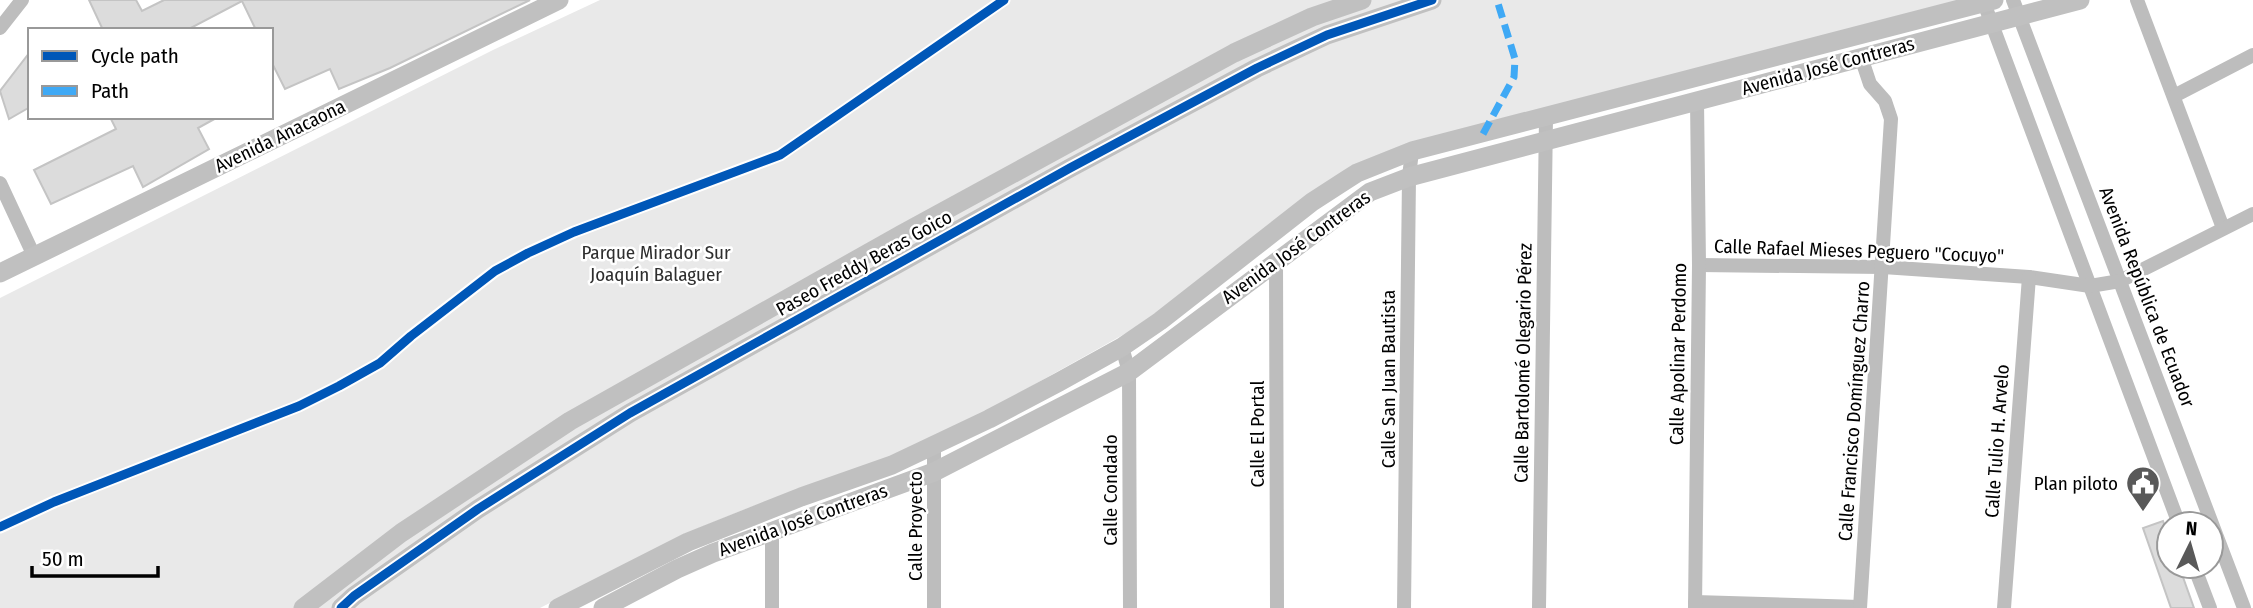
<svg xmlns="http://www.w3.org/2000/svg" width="2253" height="608" font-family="'Fira Sans Condensed',sans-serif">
<rect width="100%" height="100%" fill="#fff"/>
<path fill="#e9e9e9" d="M600,0h1361l-565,148 -268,184 -143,80 -96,45 -141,51 -64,26 -144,74h-540v-310l493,-248z"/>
<g fill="#dcdcdc" stroke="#c4c4c4" stroke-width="2">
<path d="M89,0h47l6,11 22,-11h366l-140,68 -51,21 -9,-20 -45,20 -14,-28v-31h-15l-14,-29 -55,29h-84z"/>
<path d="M30,52v55l-21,12 -9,-28z"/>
<path d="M110,117h108l-20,11 11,21 -66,38 -10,-21 -82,38 -17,-34 82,-41z"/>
<path d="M2163,521l6,17v28h10l15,42h-23l-28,-80z"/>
</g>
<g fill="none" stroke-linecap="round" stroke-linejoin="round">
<g stroke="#bdbdbd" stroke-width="14">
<path d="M2013,0l231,608"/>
<path d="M2137,0l86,228"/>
<path d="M1984,3l195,521"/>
<path d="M0,28l22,-28"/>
<path d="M2174,96l79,-41"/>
<path d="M0,183l34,73"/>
<path d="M1276,260l1,348"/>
<path d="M1699,265l184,2 146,10 61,9 30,-5 133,-67"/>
<path d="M1122,347l7,25 1,236"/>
<path d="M934,445v163"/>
<path d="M772,531v77"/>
<path d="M2194,566l16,42"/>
<path d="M1695,602l165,5"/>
<path d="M1404,608l5,-431 3,-26"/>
<path d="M1539,608l7,-490"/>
<path d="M1695,608l4,-343 -2,-165"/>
<path d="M1860,608l31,-489 -6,-18 -15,-17 -9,-27"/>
<path d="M2004,608l25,-331"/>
</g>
<g stroke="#c0c0c0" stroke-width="19">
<path d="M0,273l559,-273"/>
<path d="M303,608l98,-75 169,-112 332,-187 332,-181 78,-36 50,-17"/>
<path d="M341,608l13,-12 124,-87 152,-96 440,-245 187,-100 70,-33 105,-35"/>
<path d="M558,608l130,-66 113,-45 91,-32 97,-46 70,-37 63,-35 38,-26 152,-119 34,-22 11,-7 55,-22 582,-151"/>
<path d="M603,608l74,-39 36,-16 221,-81 195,-100 241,-180 39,-15 671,-177"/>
</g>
<path stroke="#3fa9f5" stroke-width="7" stroke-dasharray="14 7" stroke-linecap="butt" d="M1483,134l31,-57 1,-18 -18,-59"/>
<g stroke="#fff" stroke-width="13">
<g id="cycleway">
<path d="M0,527l54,-25 245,-96 40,-20 41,-23 31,-27 84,-65 33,-18 46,-21 206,-77 224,-155"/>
<path d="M341,608l13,-12 124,-87 152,-96 440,-245 187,-100 70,-33 105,-35"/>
</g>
</g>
<use href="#cycleway" stroke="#0057b8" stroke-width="9"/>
</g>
<defs>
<g id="civic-pin" transform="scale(1.75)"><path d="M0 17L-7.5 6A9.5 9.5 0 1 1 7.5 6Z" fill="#595959" stroke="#fff"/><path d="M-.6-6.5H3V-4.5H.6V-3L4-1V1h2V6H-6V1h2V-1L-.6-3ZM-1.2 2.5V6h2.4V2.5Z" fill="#fff"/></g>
</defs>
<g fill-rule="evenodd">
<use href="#civic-pin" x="2143" y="483"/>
</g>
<g text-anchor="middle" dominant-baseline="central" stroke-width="5" stroke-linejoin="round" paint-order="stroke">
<g font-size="19" fill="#000" stroke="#fff">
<text transform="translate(1828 66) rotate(-15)">Avenida José Contreras</text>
<text transform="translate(280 136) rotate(-26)">Avenida Anacaona</text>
<text transform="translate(1296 247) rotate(-36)">Avenida José Contreras</text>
<text transform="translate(1859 251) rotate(2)">Calle Rafael Mieses Peguero "Cocuyo"</text>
<text transform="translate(864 263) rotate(-29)">Paseo Freddy Beras Goico</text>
<text transform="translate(2147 297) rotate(69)">Avenida República de Ecuador</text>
<text transform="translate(1678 354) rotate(-89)">Calle Apolinar Perdomo</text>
<text transform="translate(1523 363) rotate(-89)">Calle Bartolomé Olegario Pérez</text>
<text transform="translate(1388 379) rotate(-90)">Calle San Juan Bautista</text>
<text transform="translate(1854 411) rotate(-86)">Calle Francisco Domínguez Charro</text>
<text transform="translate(1257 434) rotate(-90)">Calle El Portal</text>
<text transform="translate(1997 441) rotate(-86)">Calle Tulio H. Arvelo</text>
<text transform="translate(1110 490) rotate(-90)">Calle Condado</text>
<text transform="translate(803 520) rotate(-20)">Avenida José Contreras</text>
<text transform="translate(915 526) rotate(-90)">Calle Proyecto</text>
</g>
<g font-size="19" fill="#2e2e2e" stroke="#fff">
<text x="656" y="252">Parque Mirador Sur<tspan x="656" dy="22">Joaquín Balaguer</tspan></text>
</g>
<g font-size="19" fill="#000" stroke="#fff" text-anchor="end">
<text x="2118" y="483">Plan piloto</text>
</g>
</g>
<rect x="28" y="28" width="245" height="91" fill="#ffffff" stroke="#999999" stroke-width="2"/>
<rect x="42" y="51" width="35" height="10" fill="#0057b8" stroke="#999999" stroke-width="2"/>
<text x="91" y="63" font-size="21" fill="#000000">Cycle path</text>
<rect x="42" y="86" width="35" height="10" fill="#3fa9f5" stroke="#999999" stroke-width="2"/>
<text x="91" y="98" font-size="21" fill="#000000">Path</text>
<g transform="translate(2190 545) rotate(5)"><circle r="33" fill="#ffffff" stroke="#999999" stroke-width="2"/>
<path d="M0-5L12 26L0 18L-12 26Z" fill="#595959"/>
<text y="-10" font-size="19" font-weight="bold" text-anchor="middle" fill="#000000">N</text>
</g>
<path d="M32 566v10h126v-10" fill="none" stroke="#000000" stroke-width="3.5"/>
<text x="42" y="566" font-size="21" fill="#000000" stroke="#ffffff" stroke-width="5" paint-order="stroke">50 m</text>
</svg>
